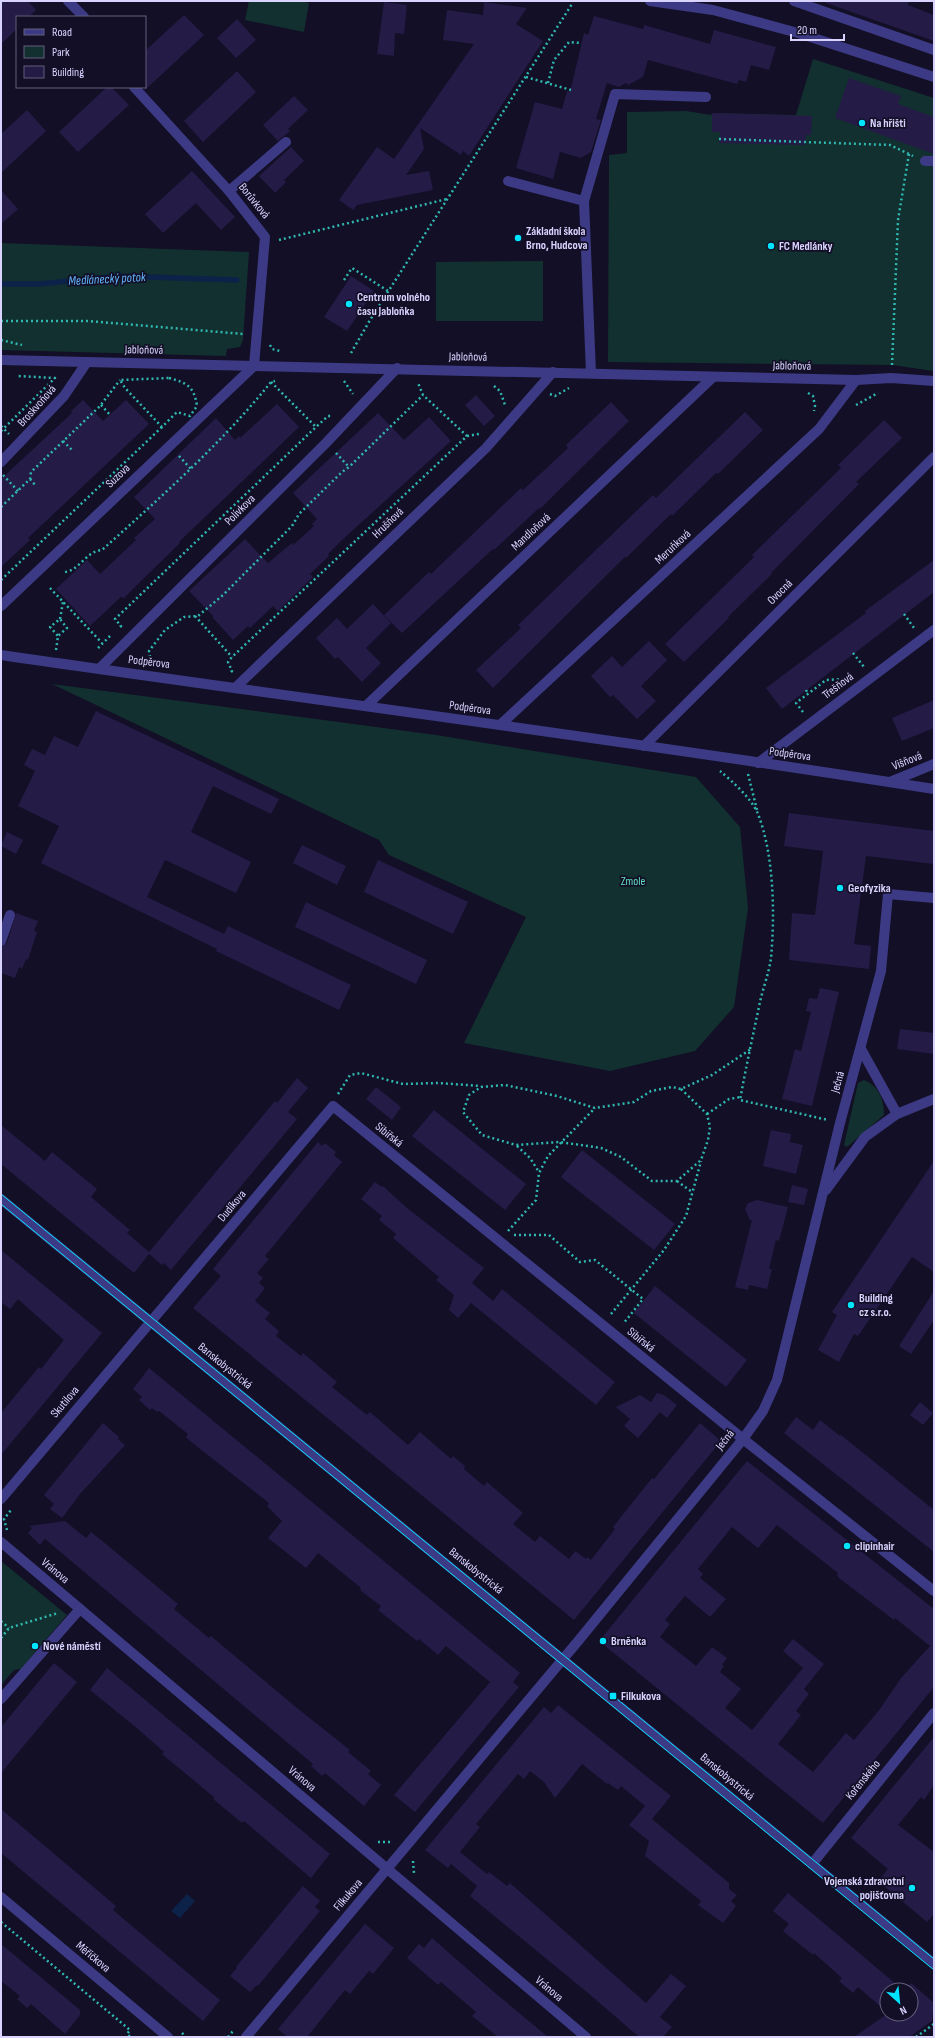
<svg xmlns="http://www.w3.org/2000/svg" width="935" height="2038" font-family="'Sofia Sans Condensed',sans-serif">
<rect width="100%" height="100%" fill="#130f26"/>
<g fill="#12302f">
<path d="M249,1h51l9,2 -5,29 -59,-12z"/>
<path d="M813,59l121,39v273l-42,-6 -284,-3 1,-207 18,-2v-41l59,-1 25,4 1,-2 84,2z"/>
<path d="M1,243l248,9 -6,88 -3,7 -13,2 -1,7 -225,-6z"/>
<path d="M543,261v60h-107v-59z"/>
<path d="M52,684l384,51 260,42 44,50 8,81 -14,99 -39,44 -85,20 -146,-28 62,-126 -137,-62 -10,-15z"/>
<path d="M864,1080c15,6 20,20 20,35l-37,32 -3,-2 14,-62z"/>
<path d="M1,1561l66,54 -46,54 -7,1 -13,15z"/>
</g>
<path fill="#0c2248" d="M187,1894l8,7 -15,17 -9,-7z"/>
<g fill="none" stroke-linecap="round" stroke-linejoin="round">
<path stroke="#0c2248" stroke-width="5.5" d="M1,284h38l79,-8 119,4"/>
</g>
<g fill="#241b47" fill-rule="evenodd">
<path d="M1,1h27l8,9 -7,7h-12v12l-16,15z"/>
<path d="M826,1h83l-1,4 26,10v26l-108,-38z"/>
<path d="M384,2l23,3 -3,29 -9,-1 -1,23 -17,-2z"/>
<path d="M484,2l43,6 -11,16 27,17 -74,115 -6,-5 -2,4 -41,-27 4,21 -18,26 23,-4 4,19 -76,15 -4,5 -14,-10 38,-53 17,12 80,-115 -31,-4 4,-30 36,5z"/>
<path d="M184,15l20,20 -59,55v-39z"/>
<path d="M594,16l49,13 1,-4 66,19 4,-14 62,17 -7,23 -18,-5 -5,17 -7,-2 -2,4 -89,-24 -5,17 -15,8 -2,-2 -7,4 -12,-4 -11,36 5,1 -10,32 -10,6 -21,-6 -7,27 -37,-11 19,-66 27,7 5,-18 3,1 14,-59 4,2z"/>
<path d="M237,19l19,21 -20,18 -19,-20z"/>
<path d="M237,71l19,21 -53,50 -19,-21z"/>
<path d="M849,78l52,18 -3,8 36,13v37l-99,-36z"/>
<path d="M107,87h4l18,18 -51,47 -19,-20z"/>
<path d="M294,96l14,14 -20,19 2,2 -12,10 -15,-16z"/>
<path d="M27,110l19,21 -45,42v-39z"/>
<path d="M712,113l100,3 -1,19h-5l-1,10 -86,-2 1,-11h-8z"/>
<path d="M291,147l13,14 -20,19 2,2 -11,11 -16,-17z"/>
<path d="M192,171l43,46 -14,13 -25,-27 -33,30 -18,-19z"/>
<path d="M1,190l17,19 -17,15z"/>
<path d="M351,276l23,15 -27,40 -23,-14z"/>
<path d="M476,395l19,21 -11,10 -19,-21z"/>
<path d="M83,400l20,21 23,-21 23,24 -121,114 2,2 -29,27v-88l71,-66 -1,-2z"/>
<path d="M611,402l18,19 -89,88 -1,-1 -45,42 -1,-1 -91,84 -18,-18 45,-43 2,2 90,-86 2,2 45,-42 -2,-3z"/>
<path d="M277,404l22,23 -120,115 1,1 -43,42 -14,14 -1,-3 -32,30 -34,-37 31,-29 13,14 36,-34 -2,-2 21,-19 -21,-22 82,-79 19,22 4,-4 1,2z"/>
<path d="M745,412l18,18 -45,44 -2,-1 -44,43 -1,-2 -45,44 -1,-1 -132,131 -17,-18 45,-42 -3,-3 135,-130 3,3z"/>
<path d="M378,413l26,27 25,-23 22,24 -110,100 -13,13 1,2 -19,18 3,3 -35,34 -5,-5 -23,22 -2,-2 -15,14 -20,-22v-2l-24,-25 56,-52 23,24 24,-20 1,2 21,-19 -2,-2 5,-5 -24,-26z"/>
<path d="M884,420l18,18 -46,44 3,2 -88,89 1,1 -44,43 1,1 -45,44 -19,-18 89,-87 -2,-2 89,-87 -3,-3z"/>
<path d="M934,560v32l-152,117 -16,-21 100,-75 -1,-2z"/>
<path d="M373,604l18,19 -25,25 15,15 -19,19 -24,-25 -3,2 -19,-21 21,-20 10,11z"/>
<path d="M649,641l18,19 -26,26 15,15 -19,18 -24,-24 -3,2 -19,-21 21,-20 10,11z"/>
<path d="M934,700v28l-32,13 -10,-23z"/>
<path d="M96,711l183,88 -8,15 -58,-28 -22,46 60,30 -15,31 -71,-33 -18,37 77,37 4,-8 123,59 -12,25 -123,-59 1,-2 -176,-86 18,-37 -41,-20 17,-35 -11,-6 8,-16 13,6 9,-19 24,11z"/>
<path d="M789,813l145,18v33l-68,-8 -12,88 17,2 -2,23 -80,-9 3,-47 23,2 8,-64 -39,-5z"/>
<path d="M7,832l16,8 -7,14 -15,-8z"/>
<path d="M302,845l44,21 -9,19 -44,-22z"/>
<path d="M378,860l90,42 -15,32 -89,-42z"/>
<path d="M306,902l121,58 -11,24 -121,-57z"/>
<path d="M16,913l22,8 -4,10 3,1 -9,28 -2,-1 -4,10 -3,-2 -4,11 -14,-5v-26l6,-4z"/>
<path d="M820,988l19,4 -27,114 -30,-7 13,-50 6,2 10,-39 -5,-1 3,-13 8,1z"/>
<path d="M900,1029l34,4v21l-37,-5z"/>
<path d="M297,1078l11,10 -20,24 9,7 -126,151 -7,-7 -2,2 -13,-11 -15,19 -133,-109v-39l44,36 7,-9 45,37 -6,8 39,33 -3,3 22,19 126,-151 2,2z"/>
<path d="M376,1087l25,20 -9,13 -26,-21z"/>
<path d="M434,1110l92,74 -21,26 -93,-74z"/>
<path d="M771,1130l20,4 -1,8 13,3 -7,29 -33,-8z"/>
<path d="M318,1142l4,4 3,-3 11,9 -2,3 8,7 -77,94 4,3 -12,14 6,5 -4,5 6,5 -10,13 15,12 -5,6 14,12 -3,5 25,20 2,-3 34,29 -5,5 35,28 3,-3 38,33 12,-13 31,27 2,-3 12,10 -1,3 20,17 3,-4 36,31 -10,11 22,18 5,-6 29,23 6,-8 11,8 2,-2 3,3 24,-31 -2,-2 39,-49 2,1 46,-56 21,18 -147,179 -381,-312 28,-32 -8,-7z"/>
<path d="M582,1150l93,74 -21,26 -93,-73z"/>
<path d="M934,1161v111l-22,-15 -54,79 -4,-2 -15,28 -21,-12 19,-35 -5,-3z"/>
<path d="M375,1182l7,5 1,-1 24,22 77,60 -12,15 21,18 9,-12 113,93 -19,23 -125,-102 -13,15 -9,-8 5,-15 -18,-15 3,-3 -46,-39 3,-4 -17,-14 3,-4 -21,-17z"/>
<path d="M792,1185l16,4 -4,16 -16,-3z"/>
<path d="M757,1200l31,7 -9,34 -3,-1 -7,29h3l-5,20 -18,-4 -1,5 -13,-3 17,-67h-2l-5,-11 3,-6z"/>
<path d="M1,1250l101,83 -101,122v-42l38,-46 2,2 23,-29 -46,-41 -8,10 -9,-7z"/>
<path d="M655,1286l92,74 -21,27 -92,-74z"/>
<path d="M934,1291v29l-23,34 -12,-8z"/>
<path d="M149,1368l371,305 -7,9 6,5 -104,125 -21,-17 96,-113 -44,-36 -8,9 -19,-16 -2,2 -39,-31 3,-4 -20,-15 -1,-4 -42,-34 -12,15 -38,-30 14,-17 -15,-15 2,-3 -79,-62 -4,-4 2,-3 -29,-23 -2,1 -5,-4 -2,2 -11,-10 3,-3 -9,-8z"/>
<path d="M657,1393l7,2 13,10 -10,13 -7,-6 -22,26 -14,-12 6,-7 -14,-12 24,-12 11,7z"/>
<path d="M920,1402l13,11 -10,12 -13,-10z"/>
<path d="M796,1417l17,13 7,-10 20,16 1,-1 93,75v42l-150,-119z"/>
<path d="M103,1423l16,14 -1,2 7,6 -45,49 -18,24 -12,-9 4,-5 -10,-9z"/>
<path d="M747,1461l187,148v78l-111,136 -224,-182zM777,1525l61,48 -1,2 2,3 55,42 1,-2 35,28 -29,32 -21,31 -26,31 -8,-7 -33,39 -35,-28 23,-29 -5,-4 13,-17 -5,-5 20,-25 -31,-25 -10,12 20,17 -51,62 -27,-22 16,-19 -21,-17 4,-6 -2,-1 5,-7 -15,-11 -16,19 -36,-29 10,-13 -5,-4 20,-24 25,21 16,-18 -26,-21 3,-4 -5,-5 34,-42 26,21z"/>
<path d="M65,1521l21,17 5,-6 15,12 72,60 -4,5 35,29 2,-2 86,72 53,42 -2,2 23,19 -3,3 13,11 -17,21 -39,-33 -3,3 -11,-10 2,-2 -268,-225 -5,6 -12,-12 4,-5 -3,-2z"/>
<path d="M54,1663l23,19 -76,91v-46z"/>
<path d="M107,1668l223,186 -19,24 -67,-57 -2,2 -29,-24 2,-1 -53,-44 2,-2 -26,-23 -48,-39z"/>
<path d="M558,1705l113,91 -19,23 77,64v6l8,6 -6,6 5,5 -13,17 -25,-18 3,-4 -56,-45 4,-15 -20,-16 16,-19 -24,-20 -3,4 -10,-7 -1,1 -25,-20 -27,34 -11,-16 -14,-11 -6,8 -6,-5 -42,50 4,3 -20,25 27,22 2,-2 18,14 3,-3 136,120 25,-29 15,12 -26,31 12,10 -9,10h-24l-51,-44 -118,-97 7,-10 -26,-22 -3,4 -23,-18 119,-143 7,6z"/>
<path d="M934,1737v48l-10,15 -3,-3 -23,28 36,27v62l-7,8 -49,-41 10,-12 -37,-31z"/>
<path d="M1,1809l115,97 -3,4 107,90 -17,21 -202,-168z"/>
<path d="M303,1886l17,15 -5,6 5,4 -62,75 -1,-1 -7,7 -20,-16 7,-8 -1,-1z"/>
<path d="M788,1893l115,97h-16v22l-29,-25 -5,6 -14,-12 3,-3 -28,-25 -1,2 -30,-24 6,-7 -16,-13z"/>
<path d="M365,1924l29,24 -21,26 -4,-3 -19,23 -5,-4 -38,47h-20l-9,-8z"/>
<path d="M432,1938l62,54 54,45h-50l-26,-21 4,-4 -35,-30 -3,3 -31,-27 12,-14 5,4z"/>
<path d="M1,1944l79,66v5l-15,19 -34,-30 -4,4 -10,-9 3,-3 -19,-15z"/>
<path d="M911,1983l23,20 -2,18 -23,16h-55l33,-23h24v-24h-6z"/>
</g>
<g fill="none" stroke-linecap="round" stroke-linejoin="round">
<g stroke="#2fb8b0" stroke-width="2.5" stroke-dasharray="2 3" stroke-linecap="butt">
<path d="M526,77l45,13"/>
<path d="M548,83l6,-23 15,-18 12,1"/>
<path d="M719,139l171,6 19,9"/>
<path d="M279,240l168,-41"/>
<path d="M344,280l8,-12 36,23"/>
<path d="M1,321h87l155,13"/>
<path d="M1,340l21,5"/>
<path d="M270,345l2,4 8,2"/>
<path d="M351,353l19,-33 202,-316"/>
<path d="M892,365l6,-145 11,-66 4,2"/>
<path d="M169,378c18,5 25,8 28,28l-7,10 -13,-4 -15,15 -37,-39 -5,-8z"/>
<path d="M344,381l9,13"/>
<path d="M271,382l45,45"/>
<path d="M494,386l6,5 5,14"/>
<path d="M808,393l5,3 2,10 -1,5"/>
<path d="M550,394l5,2 14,-8"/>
<path d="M101,405l10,11"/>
<path d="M856,405l22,-12"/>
<path d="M1,426l8,8"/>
<path d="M1,431l54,-53 -37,-2"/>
<path d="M467,436l12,-2"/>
<path d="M63,441l9,9"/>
<path d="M336,453l13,14"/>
<path d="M179,456l12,13"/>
<path d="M3,475l15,16"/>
<path d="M30,479l6,7"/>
<path d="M1,507l29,-28 1,-7 69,-66 20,-26"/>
<path d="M1,519h1"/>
<path d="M65,572c15,-2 21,-21 37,-22 59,-53 119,-106 169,-168l4,-1"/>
<path d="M1,580l161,-153"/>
<path d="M50,588l52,55"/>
<path d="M904,614l10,14"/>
<path d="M195,616l37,41"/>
<path d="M60,619l3,-17"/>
<path d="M120,627l1,-1 -6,-7 201,-192 12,-11h5"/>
<path d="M98,648l12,-12"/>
<path d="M56,650l2,-14 9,-8 -7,-9 -10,8 8,9"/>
<path d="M853,653l11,14"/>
<path d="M151,662l-2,-11 16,-21 19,-13 14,-1 25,-21 69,-69 7,-12 43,-42 7,-5 74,-72"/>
<path d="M231,672l1,-1 -4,-9 4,-5 235,-221 -44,-41 -5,-12"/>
<path d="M806,690l2,4"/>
<path d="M803,712l-7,-9 30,-23 20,-1"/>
<path d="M720,771c12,10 32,28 38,43 16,41 17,100 13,144 -2,15 -8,30 -11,44 -7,33 -14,65 -20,98l88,20"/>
<path d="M748,774l9,36"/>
<path d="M681,1089l26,25 3,13 -2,13 -7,20 -24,21h-25l-31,-24 -20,-9 -41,-6 -44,3 -34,-10 -19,-23 6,-17 12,-8 24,-2 52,11 38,12 39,-6 17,-11 21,-4 9,2 31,-14 39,-26"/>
<path d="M338,1094l12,-19 11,-2 42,11 36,-1 41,3"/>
<path d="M707,1114l22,-15 12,-2"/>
<path d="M517,1146l13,12 9,14"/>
<path d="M677,1181l15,11"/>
<path d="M508,1231l28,-31 3,-27 9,-17 47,-48"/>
<path d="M514,1235h35l31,27 15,-2 48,39 -20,25"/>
<path d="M611,1314l53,-64 22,-34 15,-55"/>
<path d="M7,1530l-3,-11 7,-9"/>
<path d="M1,1621l8,7"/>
<path d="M1,1638l8,-10 49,-15"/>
<path d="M378,1842h13"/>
<path d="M413,1861l1,12"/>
<path d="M1,1922l129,108 -3,4 3,3"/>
<path d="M182,2033l4,4"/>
<path d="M228,2037l5,-6"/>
<path d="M916,2037l18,-13"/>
</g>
<g stroke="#3d3a85" stroke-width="10">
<path d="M68,1l16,16"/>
<path d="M650,1l63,9 85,23 136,44"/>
<path d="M794,1l140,49"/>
<path d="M134,87l95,104 36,46 -11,129"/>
<path d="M925,161h9"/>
<path d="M508,181l76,20"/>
<path d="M229,191l57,-49"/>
<path d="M1,360l855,20 35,-2 43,3"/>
<path d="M591,373l-7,-172 31,-107 91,3"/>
<path d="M1,462l63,-66 23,-34"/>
<path d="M1,606l253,-240"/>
<path d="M1,655c311,45 623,85 933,134"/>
<path d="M99,669l227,-226 71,-75"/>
<path d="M236,687l250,-239 67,-76"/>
<path d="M366,706l347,-329"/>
<path d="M500,725l319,-296 37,-49"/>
<path d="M644,746l290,-289"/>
<path d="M758,763l176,-133"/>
<path d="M890,782l44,-18"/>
<path d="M1,941l9,-26"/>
<path d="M861,1049l36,65"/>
<path d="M826,1190l39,-53 32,-23 37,-15"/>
<path d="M1,1199l933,765"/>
<path d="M1,1499l332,-393 410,333 191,152"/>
<path d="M1,1542l585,495"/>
<path d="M1,1699l79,-90"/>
<path d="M812,1864l122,-151"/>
<path d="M1,1897l167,140"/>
<path d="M246,2037l333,-397 164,-201 20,-28 14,-31 63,-257 41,-152 7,-77 46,4"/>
</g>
<g stroke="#00e5ff" stroke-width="1">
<path d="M1,1194l933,765"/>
<path d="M1,1204l933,766"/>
</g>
</g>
<g fill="#00e5ff" stroke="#130f26" stroke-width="1.5">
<circle cx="862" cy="123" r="4"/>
<circle cx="518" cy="238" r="4"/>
<circle cx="771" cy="246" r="4"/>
<circle cx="349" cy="304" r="4"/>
<circle cx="840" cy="888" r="4"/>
<circle cx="851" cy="1305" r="4"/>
<circle cx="847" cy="1546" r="4"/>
<circle cx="603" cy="1641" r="4"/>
<circle cx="35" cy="1646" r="4"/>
<rect x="609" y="1692" width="8" height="8" rx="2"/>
<circle cx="912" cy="1888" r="4"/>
</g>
<g text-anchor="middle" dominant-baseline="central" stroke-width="3.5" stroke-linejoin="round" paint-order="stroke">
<g font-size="12" font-weight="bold" fill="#d9d4ff" stroke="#130f26" text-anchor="start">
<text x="870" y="123">Na hřišti</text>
<text x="526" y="231">Základní škola<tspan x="526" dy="14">Brno, Hudcova</tspan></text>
<text x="779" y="246">FC Medlánky</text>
<text x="357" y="297">Centrum volného<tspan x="357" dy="14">času Jabloňka</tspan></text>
<text x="848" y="888">Geofyzika</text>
<text x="859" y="1298">Building<tspan x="859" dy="14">cz s.r.o.</tspan></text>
<text x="855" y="1546">clipinhair</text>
<text x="611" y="1641">Brněnka</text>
<text x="43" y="1646">Nové náměstí</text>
<text x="621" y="1696">Filkukova</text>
<text x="904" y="1881" text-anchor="end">Vojenská zdravotní<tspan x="904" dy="14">pojišťovna</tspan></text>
</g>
<g font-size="12" fill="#d9d4ff" stroke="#130f26">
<text transform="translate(254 201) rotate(51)">Borůvková</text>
<text transform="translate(144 350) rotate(1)">Jabloňová</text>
<text transform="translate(468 357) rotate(1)">Jabloňová</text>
<text transform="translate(792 366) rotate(1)">Jabloňová</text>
<text transform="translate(37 406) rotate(-48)">Broskvoňová</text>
<text transform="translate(118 476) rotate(-44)">Suzova</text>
<text transform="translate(240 510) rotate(-45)">Polívkova</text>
<text transform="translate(388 523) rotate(-44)">Hrušňová</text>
<text transform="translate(531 532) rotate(-43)">Mandloňová</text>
<text transform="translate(673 547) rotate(-43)">Meruňková</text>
<text transform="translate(780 592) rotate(-45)">Ovocná</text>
<text transform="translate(149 662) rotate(7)">Podpěrova</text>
<text transform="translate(838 686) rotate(-37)">Třešňová</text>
<text transform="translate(470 708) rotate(8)">Podpěrova</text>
<text transform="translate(790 754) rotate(8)">Podpěrova</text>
<text transform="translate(907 761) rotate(-22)">Višňová</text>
<text transform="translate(838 1082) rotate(-74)">Ječná</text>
<text transform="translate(389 1135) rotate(39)">Sibiřská</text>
<text transform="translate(232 1206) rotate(-50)">Dudíkova</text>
<text transform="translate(641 1340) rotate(39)">Sibiřská</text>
<text transform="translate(225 1366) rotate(39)">Banskobystrická</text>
<text transform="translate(65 1402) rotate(-50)">Skutilova</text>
<text transform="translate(725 1440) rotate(-51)">Ječná</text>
<text transform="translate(55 1571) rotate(40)">Vránova</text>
<text transform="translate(476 1571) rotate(39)">Banskobystrická</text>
<text transform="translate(727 1777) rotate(40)">Banskobystrická</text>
<text transform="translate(302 1779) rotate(40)">Vránova</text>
<text transform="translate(863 1780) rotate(-51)">Kořenského</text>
<text transform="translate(348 1895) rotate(-50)">Filkukova</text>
<text transform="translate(93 1957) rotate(40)">Měřičkova</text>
<text transform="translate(549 1989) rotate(40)">Vránova</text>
</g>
<g font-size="12" fill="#5fe0c0" stroke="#130f26">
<text x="633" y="881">Zmole</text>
</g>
<g font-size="13" font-style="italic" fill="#62b6ff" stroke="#130f26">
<text transform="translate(107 279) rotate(-3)">Medlánecký potok</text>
</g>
</g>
<rect width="935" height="2038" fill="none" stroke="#d9d4ff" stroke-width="4"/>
<rect x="16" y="16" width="130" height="72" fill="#130f26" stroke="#625e7d"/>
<rect x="24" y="29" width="20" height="6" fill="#3d3a85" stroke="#625e7d"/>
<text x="52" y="36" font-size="12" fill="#d9d4ff">Road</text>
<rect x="24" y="46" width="20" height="12" fill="#12302f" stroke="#625e7d"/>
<text x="52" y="56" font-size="12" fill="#d9d4ff">Park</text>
<rect x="24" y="66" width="20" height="12" fill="#241b47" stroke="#625e7d"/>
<text x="52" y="76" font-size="12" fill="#d9d4ff">Building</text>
<g transform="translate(899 2002) rotate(153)"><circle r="19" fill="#130f26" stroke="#625e7d"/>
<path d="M0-3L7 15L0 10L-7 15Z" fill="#00e5ff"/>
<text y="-6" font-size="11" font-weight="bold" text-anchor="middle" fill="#d9d4ff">N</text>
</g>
<path d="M791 34v6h53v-6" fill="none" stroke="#d9d4ff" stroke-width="2"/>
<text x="797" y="34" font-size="12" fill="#d9d4ff" stroke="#130f26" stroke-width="3" paint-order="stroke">20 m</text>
</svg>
